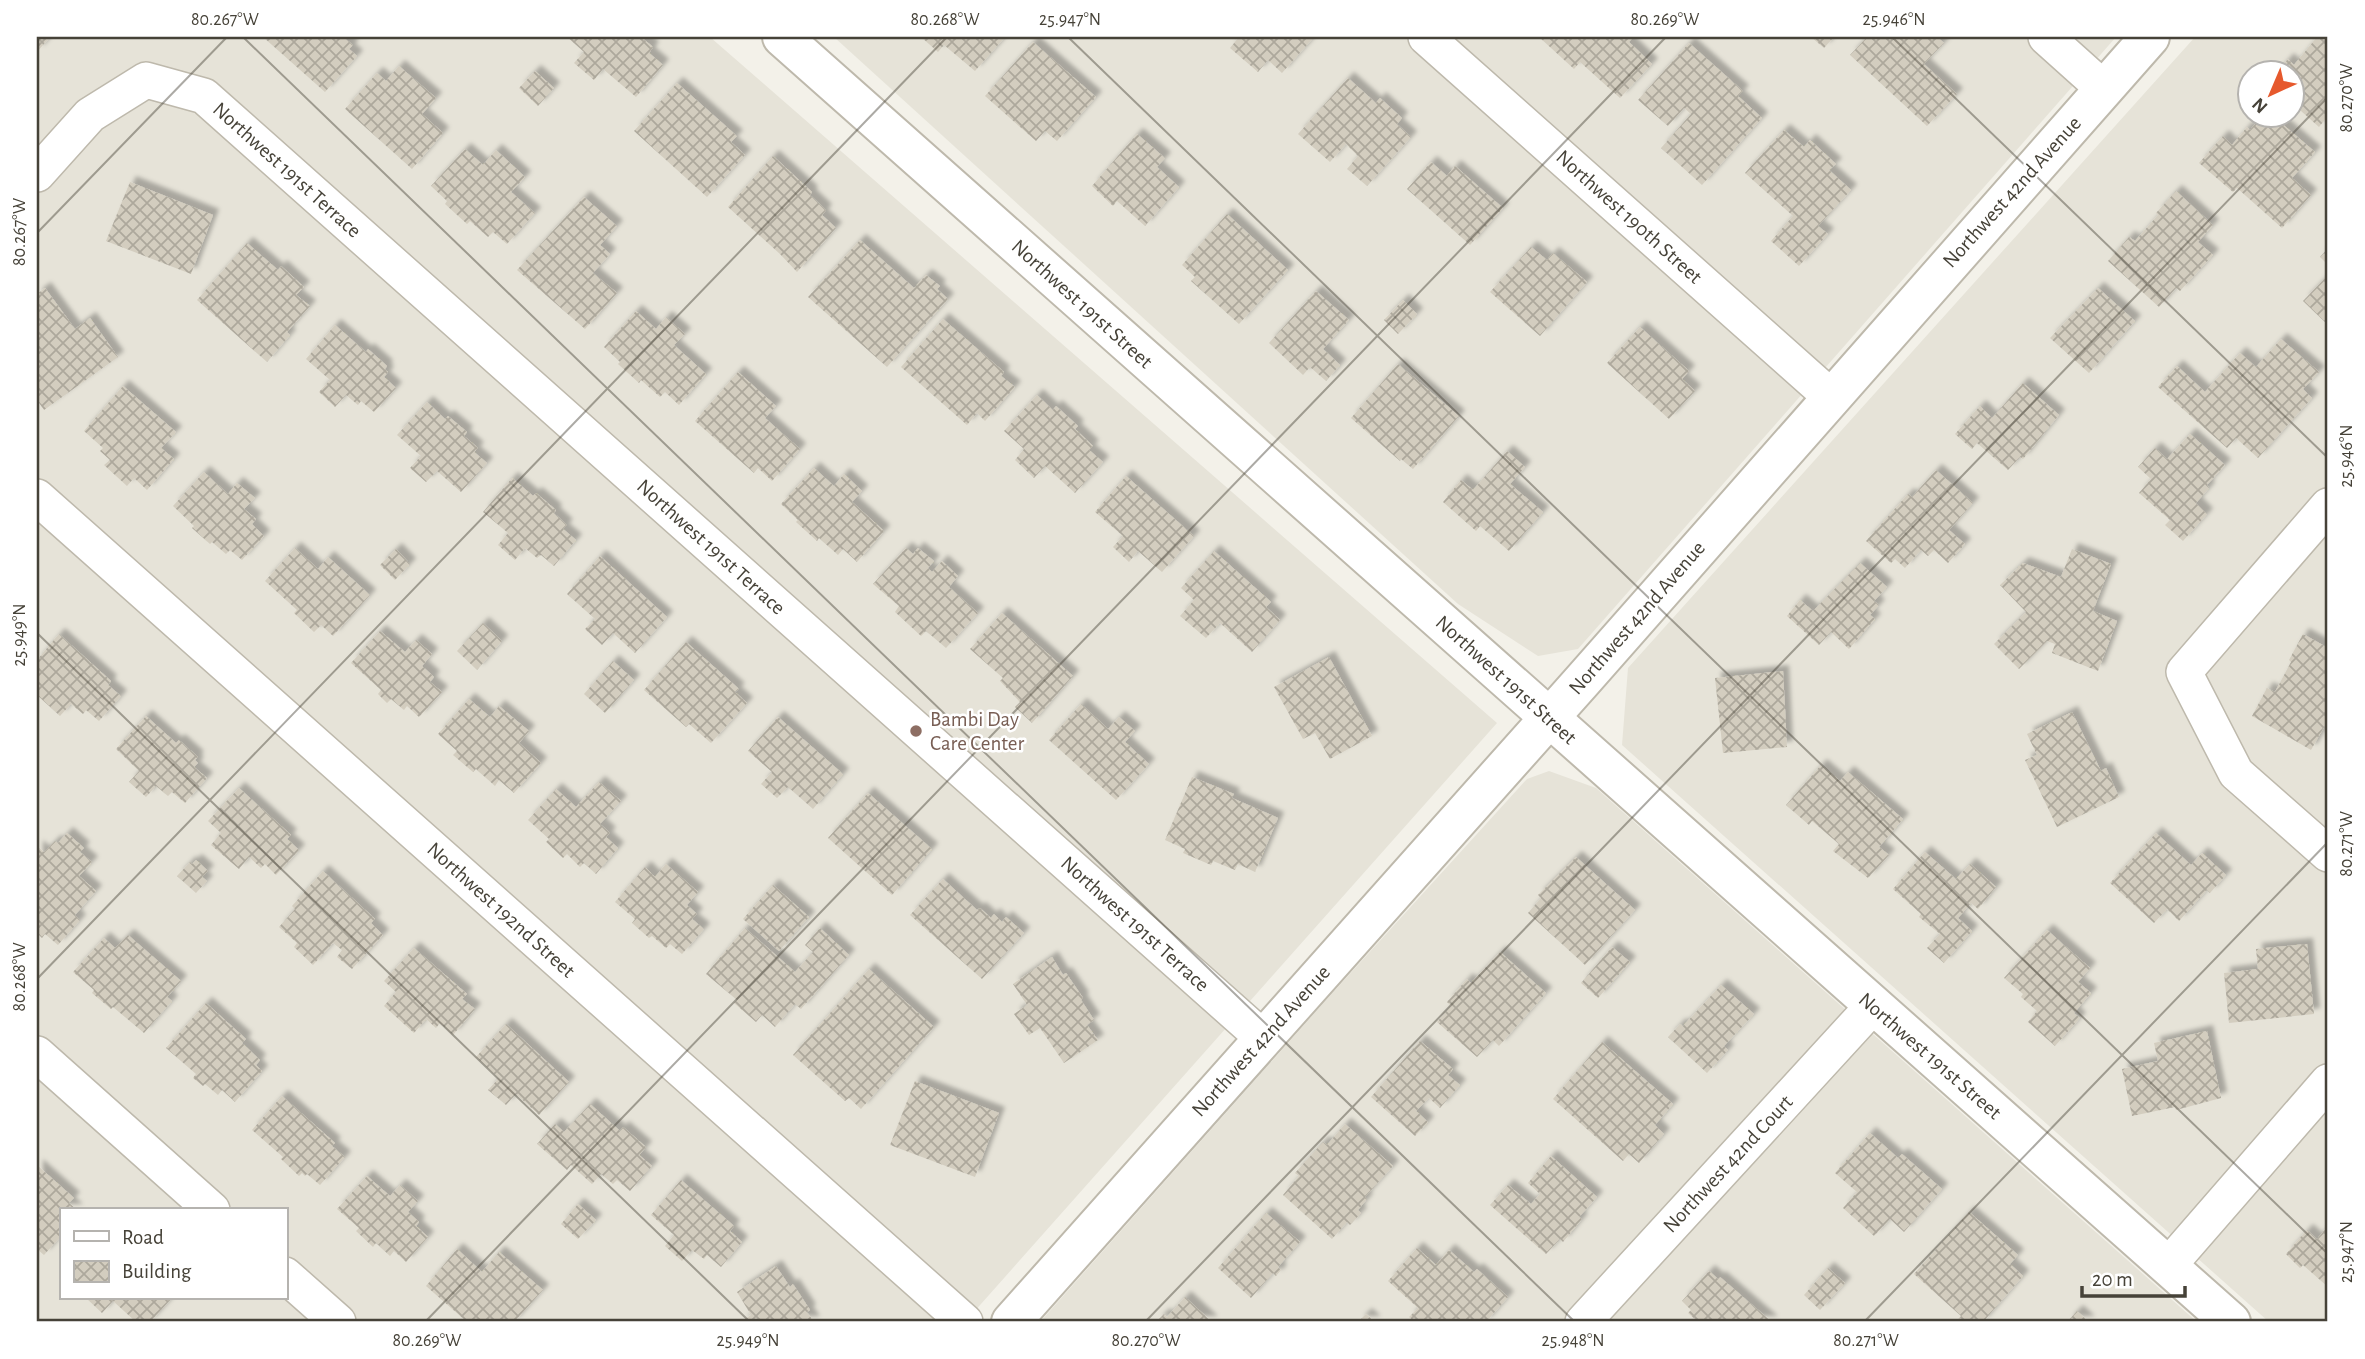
<svg xmlns="http://www.w3.org/2000/svg" width="2365" height="1359" font-family="'Alegreya Sans',sans-serif">
<defs>
<pattern id="building-cross-hatch" width="8" height="8" patternUnits="userSpaceOnUse" patternTransform="scale(1.75)"><rect width="8" height="8" fill="#d3cdbf"/><path d="M0 0l8 8M0 8l8-8" fill="none" stroke="#ada89c"/></pattern>
<filter id="shadow"><feDropShadow dx="6" dy="-6" stdDeviation="2" flood-color="#0004"/></filter>
</defs>
<rect width="100%" height="100%" fill="#f3f1e9"/>
<g fill="#e6e3d8" fill-rule="evenodd">
<path d="M37,37h673l787,686 -532,599h-928zM61,1210h224v88h-224z"/>
<path d="M834,37h1282l-538,612 -40,7 -80,-52z"/>
<path d="M2195,37h133v1285h-59l-647,-577 6,-77zM2250,74h42v42h-42z"/>
<path d="M1549,771l47,17 601,534h-1157l287,-323 200,-220z"/>
</g>
<g fill="url(#building-cross-hatch)" filter="url(#shadow)">
<path d="M37,37h13l-13,15z"/>
<path d="M263,37h80l10,8 -4,4 8,7 -32,36z"/>
<path d="M567,37h74l12,10 -4,6 14,12 -27,32 -33,-28 -9,11 -20,-17 10,-11z"/>
<path d="M921,37h84l-30,34 -31,-26 -6,7z"/>
<path d="M1239,37h75l-32,36 -14,-13 -10,12 -28,-24z"/>
<path d="M1539,37h94l-4,5 23,22 -32,34 -40,-36 -6,7z"/>
<path d="M1811,37h23l-10,11z"/>
<path d="M1867,37h70l7,6 -20,21 33,30 -30,32 -77,-71z"/>
<path d="M2317,37h11v79l-9,11 -27,-24v-29h-17l13,-15 6,6z"/>
<path d="M1033,42l63,55 -39,44 -12,-10 -9,10 -51,-45z"/>
<path d="M1689,43l54,48 -5,5 24,22 -60,67 -41,-37 30,-34 -7,-6 -16,18 -30,-26z"/>
<path d="M399,66l37,32 -14,16 21,19 -31,36 -67,-60 32,-36 9,8z"/>
<path d="M535,71l19,17 -16,18 -19,-18z"/>
<path d="M1348,78l28,25 4,-5 22,20 -5,6 14,13 -44,49 -20,-17 11,-13 -12,-12 -16,18 -32,-28z"/>
<path d="M677,83l60,53 -6,6 14,13 -38,42 -73,-66z"/>
<path d="M2262,116h11l42,36 -23,26 19,17 -29,33 -45,-40 -4,4 -34,-29 24,-27 9,9 15,-18 3,3z"/>
<path d="M1784,130l20,17 6,-7 26,24 -7,6 22,20 -33,36 10,8 -29,32 -28,-25 22,-25 -48,-43z"/>
<path d="M1137,134l28,24 -8,9 22,20 -34,39 -28,-25 -4,5 -21,-20z"/>
<path d="M465,149l18,16 13,-15 29,27 -14,15 24,21 -28,31 -14,-12 -5,5 -18,-16 -3,3 -22,-20 2,-3 -16,-15z"/>
<path d="M773,156l39,36 -2,3 16,15 -4,5 14,13 -39,44 -17,-18 -52,-47z"/>
<path d="M1431,162l16,14 8,-10 48,42 -33,37 -63,-56z"/>
<path d="M130,182l83,33 -22,59 -85,-33z"/>
<path d="M2176,191l37,34 -15,17 15,13 -33,36 -4,-3 -17,19 -51,-46 21,-24 6,4 23,-26 -2,-2z"/>
<path d="M584,197l33,29 -17,19 10,9 -17,19 24,20 -32,36 -68,-59z"/>
<path d="M1227,214l61,56 -49,54 -48,-43 4,-4 -13,-12z"/>
<path d="M860,240l54,48 12,-13 14,11 -3,3 11,10 -61,68 -79,-70z"/>
<path d="M247,243l31,27 3,-4 23,21 -8,8 14,11 -23,26 3,3 -23,27 -70,-62z"/>
<path d="M1531,247l16,13 6,-7 34,29 -47,54 -50,-44z"/>
<path d="M2328,248v17l-8,-8z"/>
<path d="M2328,275v50l-25,-24z"/>
<path d="M45,288l30,41 15,-11 28,39 -74,53 -7,-10v-106z"/>
<path d="M2098,288l37,33 -46,52 -39,-35z"/>
<path d="M1316,291l33,29 -26,29 17,16 -14,16 -16,-14 -7,8 -34,-32z"/>
<path d="M1403,300l14,14 -19,20 -14,-14z"/>
<path d="M636,311l20,18 10,-12 19,17 -11,11 32,29 -27,31 -14,-13 -5,5 -19,-17 -2,3 -21,-19 2,-2 -16,-15z"/>
<path d="M943,319l61,53 -3,4 14,11 -30,34 -8,-8 -10,12 -66,-58z"/>
<path d="M335,325l31,27 2,-3 19,17 -2,3 3,3 -4,5 12,11 -22,24 -13,-11 -3,4 -12,-10 -11,12 -16,-15 11,-12 -24,-21z"/>
<path d="M1640,327l49,44 -7,8 13,12 -26,28 -62,-56z"/>
<path d="M2281,339l38,33 -16,17 9,9 -54,60 -22,-20 -9,10 -69,-61 19,-21 28,26 35,-39 16,14z"/>
<path d="M1398,364l61,52 -46,53 -12,-10 -1,2 -49,-43z"/>
<path d="M738,372l38,34 -11,12 35,31 -28,32 -14,-13 -4,5 -59,-52z"/>
<path d="M2023,383l36,32 -36,44 -3,-2 -12,13 -31,-27 -5,6 -17,-15 25,-28 12,12z"/>
<path d="M123,386l53,46 -15,16 13,11 -27,31 -13,-12 -7,8 -23,-21 6,-5 -10,-9 3,-3 -19,-17z"/>
<path d="M1037,395l16,15 3,-4 22,20 -3,3 18,17 -4,4 14,12 -28,31 -30,-27 -11,12 -19,-18 9,-11 -20,-18z"/>
<path d="M427,402l18,17 3,-3 19,16 -3,4 14,12 -4,4 13,11 -26,29 -24,-21 -11,11 -16,-14 11,-12 -24,-21z"/>
<path d="M2190,434l35,31 -18,20 2,3 -13,15 11,11 -24,27 -18,-16 5,-5 -31,-27 12,-14 -13,-12 17,-19 12,11z"/>
<path d="M1507,451l18,16 -15,17 33,28 -34,39 -29,-25 -4,5 -33,-29 18,-22 12,10z"/>
<path d="M814,468l20,18 10,-12 18,17 -10,11 32,29 -27,31 -14,-13 -5,6 -19,-17 -2,3 -21,-19 2,-2 -17,-16z"/>
<path d="M1936,470l37,33 -24,27 16,14 -17,19 -14,-13 -6,6 -7,-6 -16,18 -10,-9 -4,4 -25,-22 42,-47 4,3z"/>
<path d="M204,472l24,22 9,-11 18,15 -11,11 12,10 -4,5 12,12 -22,24 -12,-10 -4,4 -14,-12 -2,2 -18,-16 2,-2 -21,-20z"/>
<path d="M1126,476l68,60 -32,36 -24,-21 -9,11 -16,-15 10,-11 -28,-24z"/>
<path d="M512,478l21,18 3,-3 20,17 -2,3 13,12 -4,4 13,11 -22,26 -13,-11 -4,3 -12,-10 -10,12 -17,-15 10,-12 -25,-21z"/>
<path d="M295,548l23,21 10,-12 42,38 -37,41 -12,-11 -7,7 -20,-19 3,-3 -32,-29z"/>
<path d="M906,548l7,6 5,-6 16,13 -6,7 4,4 10,-11 16,15 -9,11 29,26 -32,35 -20,-17 -5,5 -26,-24 4,-6 -26,-22z"/>
<path d="M396,549l14,15 -15,16 -15,-15z"/>
<path d="M2072,549l39,15 -18,47 24,10 -19,50 -46,-18 3,-9 -8,-3 -28,28 -25,-25 32,-32 -26,-27 23,-22 38,14z"/>
<path d="M1214,551l57,51 -5,5 14,13 -28,32 -32,-29 -14,15 -26,-22 14,-16 -13,-12z"/>
<path d="M600,556l67,61 -32,36 -22,-20 -11,12 -17,-16 10,-10 -28,-25z"/>
<path d="M1860,563l27,24 -13,14 5,4 -9,10 5,4 -26,30 -18,-17 -12,13 -32,-29 13,-16 13,11z"/>
<path d="M1002,613l71,63 -41,47 -17,-16 5,-5 -20,-21 3,-3 -33,-29z"/>
<path d="M483,623l19,18 -25,29 -20,-19z"/>
<path d="M380,631l25,21 11,-12 16,14 -10,12 12,11 -4,5 12,10 -23,25 -12,-11 -3,4 -13,-11 -4,4 -9,-9 3,-4 -30,-27z"/>
<path d="M59,634l52,47 -3,4 13,11 -22,25 -13,-11 -3,4 -12,-10 -11,12 -23,-21v-35z"/>
<path d="M2303,634l25,14v72l-17,30 -59,-34 15,-28 8,4 16,-30 -2,-2z"/>
<path d="M686,642l53,47 -4,3 12,11 -36,40 -22,-19 -3,3 -42,-37z"/>
<path d="M1329,657l43,79 -42,23 -15,-26 -12,6 -29,-52z"/>
<path d="M613,661l21,19 -29,33 -21,-19z"/>
<path d="M1783,671l4,76 -64,6 -8,-75z"/>
<path d="M469,699l21,18 9,-11 30,25 -10,12 22,20 -27,30 -15,-13 -4,6 -19,-17 -3,3 -20,-17 4,-4 -19,-17z"/>
<path d="M1081,704l27,25 11,-12 16,14 -10,11 24,22 -33,36 -67,-60z"/>
<path d="M2072,712l29,59 5,-3 13,29 -62,30 -32,-67 12,-5 -10,-21z"/>
<path d="M146,716l30,27 3,-3 19,17 -3,3 3,3 -4,4 13,11 -22,25 -13,-11 -4,4 -12,-10 -10,11 -17,-15 10,-11 -23,-22z"/>
<path d="M778,717l65,57 -30,35 -25,-22 -11,11 -16,-14 11,-12 -24,-21z"/>
<path d="M1821,765l19,16 8,-9 55,47 -24,28 10,8 -21,23 -35,-27 6,-7 -27,-23 -3,4 -23,-20z"/>
<path d="M1192,777l42,17 -2,4 46,20 -23,54 -17,-8 -3,6 -22,-9 -2,4 -28,-12 2,-4 -20,-9z"/>
<path d="M599,782l22,19 -21,23 10,9 -4,4 12,11 -22,26 -12,-11 -4,4 -13,-13 -4,4 -17,-16 3,-3 -21,-19 28,-31 20,18z"/>
<path d="M239,788l52,47 -4,4 12,11 -23,25 -11,-11 -4,4 -12,-11 -10,12 -28,-24 10,-12 -13,-12z"/>
<path d="M868,793l64,56 -40,46 -64,-57z"/>
<path d="M67,833l17,15 -4,4 12,10 -13,14 17,15 -21,24 5,5 -22,25 -13,-11 -3,4 -5,-5v-87l7,6 11,-11 3,2z"/>
<path d="M2156,833l35,32 11,-12 24,22 -16,18 -3,-3 -28,31 -12,-12 -13,14 -44,-40z"/>
<path d="M1925,852l31,27 14,-15 26,23 -18,22 -7,-6 -13,15 14,13 -28,32 -17,-15 13,-14 -21,-17 2,-3 -28,-25z"/>
<path d="M1576,857l59,53 -50,55 -57,-52 13,-15 -3,-3z"/>
<path d="M196,860l12,11 -6,6 5,4 -11,12 -19,-17 13,-14 2,2z"/>
<path d="M666,864l32,28 -11,13 10,9 -5,5 12,10 -22,25 -12,-10 -4,4 -14,-12 -3,2 -17,-15 3,-4 -20,-17 30,-35 10,10z"/>
<path d="M323,871l52,48 -4,4 12,12 -31,34 -15,-12 5,-7 -9,-7 -20,22 -19,-18 3,-4 -18,-16 16,-18 -3,-3z"/>
<path d="M943,879l34,31 3,-2 11,10 3,-4 8,8 4,-5 18,16 -42,46 -72,-64z"/>
<path d="M773,885l36,32 -30,34 -36,-32z"/>
<path d="M745,928l50,44 18,-20 -8,-7 15,-17 29,27 -48,54 -6,-5 -20,23 -13,-12 -6,7 -22,-19 3,-3 -31,-26z"/>
<path d="M2047,930l43,38 -12,14 13,11 -17,20 6,5 -25,28 -27,-24 9,-11 -16,-14 2,-3 -19,-16z"/>
<path d="M128,935l53,46 -14,16 5,4 -28,32 -31,-26 -2,2 -19,-16 2,-3 -21,-18 31,-34 11,10z"/>
<path d="M2307,944l7,70 -85,9 -5,-50 34,-4 -2,-20z"/>
<path d="M1612,947l18,15 -32,36 -17,-15z"/>
<path d="M414,948l53,46 -5,5 13,10 -22,26 -13,-12 -4,5 -10,-9 -12,14 -30,-27 12,-14 -12,-11z"/>
<path d="M1500,952l46,41 -47,53 -6,-6 -16,17 -40,-35 14,-16 -4,-4 20,-23 4,4z"/>
<path d="M1052,957l11,18 3,-2 17,25 -2,2 13,20 -7,5 11,15 -34,23 -24,-35 -11,7 -15,-21 13,-9 -14,-21z"/>
<path d="M869,969l65,58 -73,82 -12,-11 -4,3 -52,-46z"/>
<path d="M1721,985l33,29 -30,32 4,4 -21,23 -39,-36 12,-13 3,2z"/>
<path d="M206,1003l40,36 -4,4 18,17 -4,5 6,6 -27,31 -13,-12 -4,5 -13,-11 -2,2 -10,-8 3,-4 -30,-26z"/>
<path d="M506,1024l63,58 -30,33 -23,-21 -10,11 -18,-15 11,-12 -23,-21z"/>
<path d="M2207,1031l14,67 -45,12 -1,-3 -43,9 -10,-47 36,-8 -4,-18z"/>
<path d="M1420,1041l33,28 -5,6 12,10 -20,23 -11,-10 -13,13 12,11 -13,14 -44,-39z"/>
<path d="M1602,1042l71,62 -18,21 9,9 -25,29 -10,-9 -6,7 -70,-62z"/>
<path d="M915,1081l84,32 -24,64 -85,-32z"/>
<path d="M282,1096l53,47 -3,3 13,11 -25,28 -13,-11 -2,2 -3,-3 -3,3 -18,-17 2,-2 -31,-27z"/>
<path d="M590,1104l30,27 3,-4 23,20 -7,8 13,11 -22,25 -13,-11 -4,4 -12,-10 -9,10 -21,-19 -4,5 -30,-26 18,-20 9,8z"/>
<path d="M1345,1124l48,42 -28,31 2,2 -9,11 3,3 -11,12 -3,-3 -15,17 -49,-44 16,-19 -4,-3 28,-31 4,3z"/>
<path d="M1870,1133l28,25 4,-4 40,35 -38,43 -14,-13 -16,17 -31,-28 14,-16 -22,-19z"/>
<path d="M1551,1156l46,41 -18,20 3,2 -19,23 -3,-3 -14,15 -56,-49 18,-20 23,19 9,-10 -12,-11z"/>
<path d="M37,1165l37,33 -5,5 8,7h-16v26l-17,19 -7,-6z"/>
<path d="M367,1176l23,20 10,-11 18,16 -10,11 11,10 -3,4 12,11 -22,25 -12,-11 -4,5 -14,-13 -3,4 -17,-16 3,-3 -22,-19z"/>
<path d="M681,1180l53,46 -4,5 12,11 -21,25 -14,-12 -3,4 -12,-9 -10,11 -17,-15 9,-11 -23,-20z"/>
<path d="M578,1204l18,16 -18,19 -17,-15z"/>
<path d="M1969,1212l49,43 -8,9 13,12 -40,46h-27l5,-6 -47,-42z"/>
<path d="M1266,1213l34,29 -22,25 3,3 -5,6 -3,-3 -22,25 -33,-30z"/>
<path d="M2328,1226v61l-25,-22 -3,3 -14,-14 21,-24 10,9z"/>
<path d="M1417,1248l19,17 13,-15 25,22 3,-3 31,28 -22,25h-71l-6,-5 9,-9 -30,-27z"/>
<path d="M457,1249l25,23 17,-20 44,38 -29,32h-47l-41,-36z"/>
<path d="M776,1266l14,21 3,-3 17,26 -3,2 7,10h-73l10,-7 -14,-23z"/>
<path d="M1828,1268l17,15 -25,27 -16,-15z"/>
<path d="M1709,1271l9,8 2,-2 52,45h-74l-10,-9 3,-3 -9,-9z"/>
<path d="M1185,1297l27,25h-56l8,-8 3,3z"/>
<path d="M86,1298h86l-22,24h-14l-23,-21 -11,12z"/>
<path d="M2077,1311l12,11h-22z"/>
<path d="M1366,1314l9,8h-17z"/>
</g>
<g fill="none" stroke-linecap="round" stroke-linejoin="round">
<g stroke="#beb9ac" stroke-width="38">
<g id="minor">
<path d="M1426,37l405,360"/>
<path d="M2046,37l58,52"/>
<path d="M37,174l53,-59 56,-35 58,16 1059,942"/>
<path d="M37,497l928,825"/>
<path d="M2328,506l-144,166 52,101 92,81"/>
<path d="M37,1054l175,156"/>
<path d="M2168,1266l160,-184"/>
<path d="M285,1275l53,47"/>
<path d="M1583,1322l290,-316"/>
</g>
</g>
<g stroke="#beb9ac" stroke-width="42">
<g id="tertiary">
<path d="M782,37l1449,1285"/>
<path d="M1011,1322l572,-642 567,-643"/>
</g>
</g>
<use href="#minor" stroke="#fff" stroke-width="35"/>
<use href="#tertiary" stroke="#fff" stroke-width="38"/>
</g>
<path fill="none" stroke="#464238" stroke-width="2" stroke-opacity="0.45" d="M243,37l1332,1285M1068,37l1260,1217M1892,37l436,421M37,233l190,-196M37,633l713,689M37,979l910,-942M425,1322l1241,-1285M1145,1322l1183,-1225M1864,1322l464,-480"/>
<circle fill="#8d6e63" stroke="#fff" stroke-width="2.5" cx="916" cy="731" r="7"/>
<g text-anchor="middle" dominant-baseline="central" stroke-width="5" stroke-linejoin="round" paint-order="stroke">
<g font-size="21" fill="#464238" stroke="#fff">
<text transform="translate(287 170) rotate(42)">Northwest 191st Terrace</text>
<text transform="translate(2012 192) rotate(-48)">Northwest 42nd Avenue</text>
<text transform="translate(1629 217) rotate(42)">Northwest 190th Street</text>
<text transform="translate(1082 304) rotate(42)">Northwest 191st Street</text>
<text transform="translate(711 547) rotate(42)">Northwest 191st Terrace</text>
<text transform="translate(1637 618) rotate(-49)">Northwest 42nd Avenue</text>
<text transform="translate(1506 680) rotate(42)">Northwest 191st Street</text>
<text transform="translate(501 910) rotate(42)">Northwest 192nd Street</text>
<text transform="translate(1135 924) rotate(42)">Northwest 191st Terrace</text>
<text transform="translate(1261 1041) rotate(-48)">Northwest 42nd Avenue</text>
<text transform="translate(1930 1056) rotate(41)">Northwest 191st Street</text>
<text transform="translate(1728 1164) rotate(-47)">Northwest 42nd Court</text>
</g>
<g font-size="21" fill="#785e54" stroke="#fff" text-anchor="start">
<text x="930" y="719">Bambi Day<tspan x="930" dy="24">Care Center</tspan></text>
</g>
</g>
<rect width="2365" height="1359" fill="none" stroke="#ffffff" stroke-width="77"/>
<rect x="60" y="1208" width="228" height="91" fill="#ffffff" stroke="#b5b3af" stroke-width="2"/>
<rect x="74" y="1231" width="35" height="10" fill="#ffffff" stroke="#b5b3af" stroke-width="2"/>
<text x="122" y="1244" font-size="21" fill="#464238">Road</text>
<rect x="74" y="1261" width="35" height="21" fill="url(#building-cross-hatch)" stroke="#b5b3af" stroke-width="2"/>
<text x="122" y="1278" font-size="21" fill="#464238">Building</text>
<g transform="translate(2271 94) rotate(224)"><circle r="33" fill="#ffffff" stroke="#b5b3af" stroke-width="2"/>
<path d="M0-5L12 26L0 18L-12 26Z" fill="#e6592d"/>
<text y="-10" font-size="19" font-weight="bold" text-anchor="middle" fill="#464238">N</text>
</g>
<path d="M2082 1286v10h103v-10" fill="none" stroke="#464238" stroke-width="3.5"/>
<text x="2092" y="1286" font-size="21" fill="#464238" stroke="#ffffff" stroke-width="5" paint-order="stroke">20 m</text>
<rect x="38" y="38" width="2288" height="1282" fill="none" stroke="#464238" stroke-width="2.5"/>
<g font-size="18" text-anchor="middle" fill="#464238">
<text x="225" y="25">80.267°W</text>
<text x="945" y="25">80.268°W</text>
<text x="1070" y="25">25.947°N</text>
<text x="1665" y="25">80.269°W</text>
<text x="1894" y="25">25.946°N</text>
<text transform="translate(2346 98) rotate(-90)" y="6">80.270°W</text>
<text transform="translate(19 232) rotate(-90)" y="6">80.267°W</text>
<text transform="translate(2346 456) rotate(-90)" y="6">25.946°N</text>
<text transform="translate(19 635) rotate(-90)" y="6">25.949°N</text>
<text transform="translate(2346 844) rotate(-90)" y="6">80.271°W</text>
<text transform="translate(19 977) rotate(-90)" y="6">80.268°W</text>
<text transform="translate(2346 1252) rotate(-90)" y="6">25.947°N</text>
<text x="427" y="1346">80.269°W</text>
<text x="748" y="1346">25.949°N</text>
<text x="1146" y="1346">80.270°W</text>
<text x="1573" y="1346">25.948°N</text>
<text x="1866" y="1346">80.271°W</text>
</g>
</svg>
